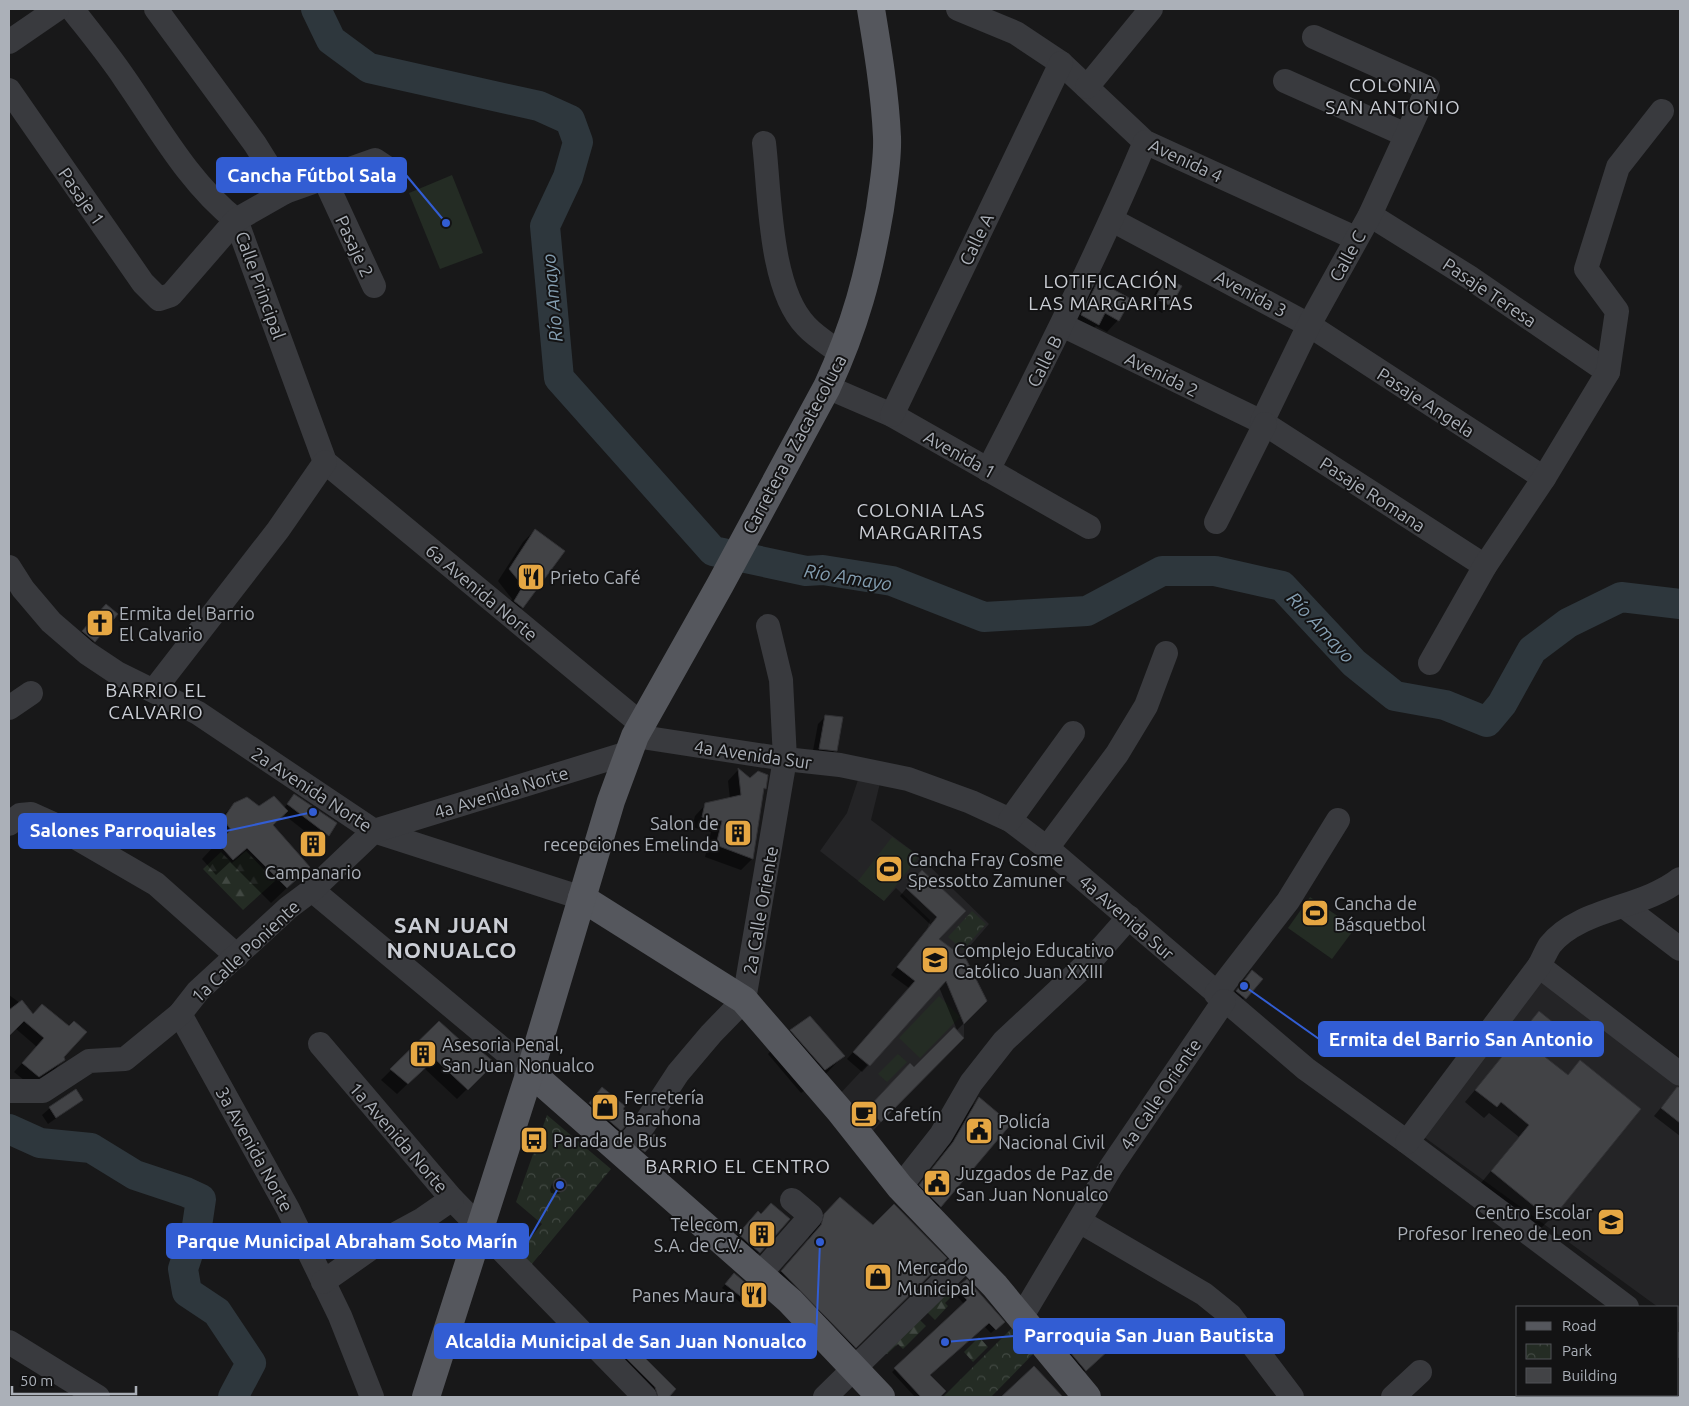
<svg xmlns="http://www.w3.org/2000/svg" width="1689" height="1406" font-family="Ubuntu,sans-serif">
<defs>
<pattern id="forest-firs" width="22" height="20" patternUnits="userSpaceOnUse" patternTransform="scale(1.25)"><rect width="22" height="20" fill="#242c24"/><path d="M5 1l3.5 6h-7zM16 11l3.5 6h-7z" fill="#414842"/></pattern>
<pattern id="park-crowns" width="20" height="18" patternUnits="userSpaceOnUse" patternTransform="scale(1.25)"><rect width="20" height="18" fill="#242c24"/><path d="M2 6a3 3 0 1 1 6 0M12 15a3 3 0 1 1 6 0" fill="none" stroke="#414842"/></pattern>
</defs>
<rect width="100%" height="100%" fill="#181819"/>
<g fill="#242426">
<path d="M859,777l21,6 -9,37 48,36 70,68 -26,30 24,47 -23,23v14l-63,62 -29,32 -35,-35 30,-32 -14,-13 61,-71 -17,-14 30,-37 3,-10 -34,-32 -12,13 -64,-50 27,-38z"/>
<path d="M1540,979l140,109v235l-2,-1v-15h-20l-234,-170z"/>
</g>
<g fill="#242c24">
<path d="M452,175l31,78 -43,16 -31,-76z"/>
<path d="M892,837l27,19 -35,45 -26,-20z"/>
<path d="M1310,897l45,31 -23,31 -44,-31z"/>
<path d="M939,996l21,21 -40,41 -21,-20z"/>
<path d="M898,1054l9,8 -20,20 -9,-8z"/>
</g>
<g fill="url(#forest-firs)">
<path d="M246,851l29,30 -32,29 -40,-41 18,-17 11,11z"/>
<path d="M948,1285l8,7 -11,11 3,3 -13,14 -11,-11z"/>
<path d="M916,1316l10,10 -23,23 -5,-5 -11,10 -5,-4z"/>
<path d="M979,1337l9,10 -15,15 -9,-10z"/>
</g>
<g fill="url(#park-crowns)">
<path d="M972,911l14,13 -23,26 -15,-13z"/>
<path d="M547,1115l64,54 -80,96 -14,-11 25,-30 -26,-22z"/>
<path d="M1014,1326l22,25 -45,46h-48z"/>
</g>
<g fill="#0007">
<path d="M1166,279l4,26 -8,8 -13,-8 9,-18z"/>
<path d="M1098,283l20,37 -11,12 -11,-6 -10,10 -15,-9 15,-33z"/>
<path d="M535,530l28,21 -41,56 -12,12 -7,-6 9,-14 -14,-18 25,-39z"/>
<path d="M98,613l-4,28 -8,7 -10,-9z"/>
<path d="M826,716l9,34 -7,8 -16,-2 6,-32z"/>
<path d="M738,770l27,18 -2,2 -11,69 -11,11 -36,-13 6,-25 -19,-5 3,-11 11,-12 24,-5 -2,-18z"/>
<path d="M294,796l42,27 -16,20 -37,-29 -11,11 37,42 -38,36 -41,-41 -14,13 -14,-16 13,-14 -7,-9 10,-15 16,-17 50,4z"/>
<path d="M915,878l50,33 -28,29 49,61 -29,29 -18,-43 -77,85 -15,-13 62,-71 -18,-13 40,-50 -31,-29z"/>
<path d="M1252,971l9,8 -24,27 -8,-7z"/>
<path d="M9,995l11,8 43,54v3l-8,9 -25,16 -16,-13 23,-25 -22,-19 -6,6z"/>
<path d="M1539,1013l-1,41 29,22 13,-14 -30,157 -11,11 -58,-47 38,-46 -30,-24 -5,5 -19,-16z"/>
<path d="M439,1023l33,30 21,10 -36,36 -33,-31 -27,26 -16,-14z"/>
<path d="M791,1031l52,25 -23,24 -19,13 -33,-39z"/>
<path d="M962,1038l-87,87 -11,-11 46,-49 4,4z"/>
<path d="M602,1089l29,28 -18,20 -30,-26z"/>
<path d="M1673,1093l7,6v37l-26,-20z"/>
<path d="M979,1099l30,25 -78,92 -20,-21 32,-42 26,-44z"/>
<path d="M82,1100l-34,24 -6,-9 8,-7z"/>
<path d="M560,1179l5,2 1,4 -7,9 -8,-1 -1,-3 2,-6z"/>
<path d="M826,1212l47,15 72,31 -104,102 -73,-74 40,-46 3,-11z"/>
<path d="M752,1219l7,33 -6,6 -20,-17z"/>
<path d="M731,1278l29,19 -10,13 -28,-22z"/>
<path d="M966,1281l37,41 -12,11 -7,-7 -56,49 16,16 -5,6h-24l-23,-25 72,-68 -10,-11z"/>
<path d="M1073,1338l27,1 7,12 -34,30 -19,-23z"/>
<path d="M633,1347l41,42 -6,8h-26l-20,-38z"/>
<path d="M1034,1368l27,29h-58z"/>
</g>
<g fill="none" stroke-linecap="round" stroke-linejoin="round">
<g stroke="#2e373d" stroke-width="30">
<path d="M316,9l15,31 38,28 170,38 31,14 8,22 -10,35 -23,49 14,152 154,173 93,20 17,-1 69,11 92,36 103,-6 75,-40h53l67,15 72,77 41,33 50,9 42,17 15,-18 30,-54 36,-27 53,-26 59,7"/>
<path d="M9,1129l31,14 51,5 44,27 51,17 15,7 -4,27 -14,43 4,23 30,20 34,51 -18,34"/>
</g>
</g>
<g fill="#424346" stroke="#323235">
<path d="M1166,278l16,8 -11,20 -16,-8z"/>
<path d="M1098,281l33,18 -12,22 -14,-8 -6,12 -18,-10z"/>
<path d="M535,529l30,22 -42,57 -9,-7 9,-15 -14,-17z"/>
<path d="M106,604l12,10 -23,28 -13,-11z"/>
<path d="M825,715l18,2 -6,34 -18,-2z"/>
<path d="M738,768l12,10 8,-7 10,4 -2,14 -2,-1 -11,71 -37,-14 6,-24 -20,-4 3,-14 36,-8z"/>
<path d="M294,794l43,29 -8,13 -42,-32z"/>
<path d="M274,796l14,15 -15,14 37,42 -23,21 -40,-40 -14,12 -16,-18 14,-12 -8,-11 11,-16 13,-6 12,9z"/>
<path d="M922,870l44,41 -27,28 27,20 21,42 -23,23 -18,-43 -76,85 -17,-14 62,-71 -18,-14 40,-50 -31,-29z"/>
<path d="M1252,970l11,9 -17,20 -10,-8z"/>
<path d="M22,1000l11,14 9,-10 27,22 5,-5 13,11 -23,25 1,3 -26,17 -17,-14 22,-25 -20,-17 -15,15v-26z"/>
<path d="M1539,1011l21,17 -20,25 28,22 12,-15 61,49 -90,111 -60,-49 38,-46 -28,-23 -4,5 -22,-17z"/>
<path d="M810,1016l35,40 -20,14 -35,-40z"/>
<path d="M439,1021l33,30 4,-4 19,16 -27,27 -33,-31 -27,25 -18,-15z"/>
<path d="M954,1027l10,11 -83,84 -14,-13 43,-46 4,4z"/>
<path d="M602,1087l23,19 -2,3 10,8 -12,14 -32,-28z"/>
<path d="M1677,1087h3v36l-19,-15z"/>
<path d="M76,1089l7,11 -27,18 -7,-11z"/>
<path d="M979,1097l32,27 -70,83 -22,-22 34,-43z"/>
<path d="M654,1134l4,3 -13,15 -4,-3z"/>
<circle cx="560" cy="1185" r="7"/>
<path d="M840,1197l33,28 21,-21 53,54 -91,90 -75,-77 40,-46 3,-11z"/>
<path d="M771,1203l19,16 -30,34 -22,-19 20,-23 3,3z"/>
<path d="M734,1273l28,24 -8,10 -29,-23z"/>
<path d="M967,1279l38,43 -9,8 -7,-7 -59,52 16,16 -6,6h-19l-27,-29 73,-68 -11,-12z"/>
<path d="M1084,1325l16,13 9,-9 12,10 -35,32 -22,-26z"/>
<path d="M633,1346l43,43 -7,8h-11l-3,-10 -31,-31z"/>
<path d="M1034,1366l29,31h-62z"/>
</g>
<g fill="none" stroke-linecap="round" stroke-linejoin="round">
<g stroke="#393a3e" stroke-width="24">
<path d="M72,9c18,23 37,46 53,70 34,49 64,104 111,141l89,242 315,261"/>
<path d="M156,9l99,135 30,48"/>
<path d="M958,9l58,24 45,30 84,79 210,96"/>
<path d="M9,42l48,-33"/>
<path d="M1285,81l121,54"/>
<path d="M1087,87l64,-78"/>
<path d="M9,90l134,193 16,16 12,-4 65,-75 49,-28 90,-32 12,8"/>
<path d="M764,143c6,50 5,145 42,183 10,11 24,19 36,28"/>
<path d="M324,178l50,108"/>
<path d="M1370,215l99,62 139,95"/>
<path d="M1112,220l197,105 235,153"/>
<path d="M1062,325l200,97 223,144"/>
<path d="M827,387l65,28 197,112"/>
<path d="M892,415l169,-352"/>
<path d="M1262,422l47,-97 61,-110 58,-127 -114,-51"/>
<path d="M988,470c56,-108 110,-216 157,-328"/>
<path d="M1216,522l49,-98"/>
<path d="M9,567l14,22 28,33 36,31 30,20 81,40 176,118 208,67"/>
<path d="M1430,663l55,-97 59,-88 64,-106 9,-61 -31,-42 32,-102 44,-56"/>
<path d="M154,690l124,-160 47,-68"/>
<path d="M9,708l22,-15"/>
<path d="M635,736l150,23 55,6 68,14 63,23 39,18 37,28 259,221 101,73 220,165"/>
<path d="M1010,820l63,-87"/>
<path d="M9,824l11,-9 11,-1 20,9 105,61 81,72"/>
<path d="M1047,848l70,-94 29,-48 20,-53"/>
<path d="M312,890l218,182"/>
<path d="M1625,907l55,42"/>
<path d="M1539,966l141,108"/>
<path d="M1216,994l72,-93 50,-81"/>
<path d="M180,1014l108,195 52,107 32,81"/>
<path d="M320,1044l132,155 193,198"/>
<path d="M9,1091h34l46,-30 36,-2 55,-45 18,-23 90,-83 24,-18 62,-59 254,-78"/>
<path d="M1407,1142l132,-176c4,-7 7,-15 11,-21 30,-37 92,-36 130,-66"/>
<path d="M621,1152l23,-27 34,-52 33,-39 33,-34 41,-241 -4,-79 -13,-54"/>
<path d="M900,1187l41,-52 30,-52 33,-42 89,-83 36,-41"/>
<path d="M1079,1221l125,73 26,21 62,82"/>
<path d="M760,1274l51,-58 -19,-16"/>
<path d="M323,1282l54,-38 46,-25 29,-20"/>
<path d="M1022,1316l89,-149 113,-166"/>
<path d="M9,1342l89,55"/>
<path d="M1678,1344l2,2"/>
<path d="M825,1397l143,-140"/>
<path d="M1393,1397l27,-25"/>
</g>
<g stroke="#55575d" stroke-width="28">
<path d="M582,898l162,102 95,110 61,77 95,99 92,111"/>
<path d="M530,1072l260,229 91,96"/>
<path d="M426,1397l104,-325 81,-271 24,-65 85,-151 107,-198c28,-61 42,-112 53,-178 3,-23 8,-48 7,-72 -2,-43 -9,-86 -16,-128"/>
</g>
</g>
<defs>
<g id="restaurant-square" transform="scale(1.4375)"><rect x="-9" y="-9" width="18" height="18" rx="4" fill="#e6a743" stroke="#131314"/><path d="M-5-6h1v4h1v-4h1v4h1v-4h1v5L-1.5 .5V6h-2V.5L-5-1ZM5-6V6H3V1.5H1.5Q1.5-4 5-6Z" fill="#111"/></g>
<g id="church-square" transform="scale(1.4375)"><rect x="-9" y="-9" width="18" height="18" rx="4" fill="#e6a743" stroke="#131314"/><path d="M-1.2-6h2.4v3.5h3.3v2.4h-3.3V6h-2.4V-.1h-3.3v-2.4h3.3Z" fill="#111"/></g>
<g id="building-square" transform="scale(1.4375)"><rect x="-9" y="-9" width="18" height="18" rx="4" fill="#e6a743" stroke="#131314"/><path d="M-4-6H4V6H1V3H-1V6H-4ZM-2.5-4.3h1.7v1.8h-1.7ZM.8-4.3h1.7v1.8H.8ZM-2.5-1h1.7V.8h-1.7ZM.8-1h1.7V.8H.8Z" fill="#111"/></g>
<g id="stadium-square" transform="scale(1.4375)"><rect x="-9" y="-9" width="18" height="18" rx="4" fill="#e6a743" stroke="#131314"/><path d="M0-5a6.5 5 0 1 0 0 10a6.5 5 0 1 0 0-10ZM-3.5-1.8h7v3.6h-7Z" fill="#111"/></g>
<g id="school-square" transform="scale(1.4375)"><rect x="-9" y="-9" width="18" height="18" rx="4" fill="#e6a743" stroke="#131314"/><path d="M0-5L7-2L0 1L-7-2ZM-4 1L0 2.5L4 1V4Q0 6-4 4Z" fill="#111"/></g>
<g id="shop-square" transform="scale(1.4375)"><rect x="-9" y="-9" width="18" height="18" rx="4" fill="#e6a743" stroke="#131314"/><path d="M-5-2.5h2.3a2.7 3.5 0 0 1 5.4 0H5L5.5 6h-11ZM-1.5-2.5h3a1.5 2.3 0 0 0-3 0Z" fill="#111"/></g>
<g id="cafe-square" transform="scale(1.4375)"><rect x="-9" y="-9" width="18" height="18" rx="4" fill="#e6a743" stroke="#131314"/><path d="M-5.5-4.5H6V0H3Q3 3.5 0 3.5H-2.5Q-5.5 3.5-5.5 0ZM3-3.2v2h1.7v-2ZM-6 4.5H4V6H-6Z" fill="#111"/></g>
<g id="civic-square" transform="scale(1.4375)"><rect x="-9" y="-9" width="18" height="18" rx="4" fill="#e6a743" stroke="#131314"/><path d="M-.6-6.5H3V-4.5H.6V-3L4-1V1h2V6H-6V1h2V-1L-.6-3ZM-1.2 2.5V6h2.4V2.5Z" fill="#111"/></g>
<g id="bus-square" transform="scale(1.4375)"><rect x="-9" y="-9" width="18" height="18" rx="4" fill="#e6a743" stroke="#131314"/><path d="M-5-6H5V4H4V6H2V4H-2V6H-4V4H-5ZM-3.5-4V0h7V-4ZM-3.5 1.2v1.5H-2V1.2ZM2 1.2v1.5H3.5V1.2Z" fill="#111"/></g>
</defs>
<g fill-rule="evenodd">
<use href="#restaurant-square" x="531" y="577"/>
<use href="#church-square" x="100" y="623"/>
<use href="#building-square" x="738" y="833"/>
<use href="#building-square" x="313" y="844"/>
<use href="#stadium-square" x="889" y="869"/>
<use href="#stadium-square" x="1315" y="913"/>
<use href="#school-square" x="935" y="960"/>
<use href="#building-square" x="423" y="1054"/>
<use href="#shop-square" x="605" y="1107"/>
<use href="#cafe-square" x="864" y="1114"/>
<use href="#civic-square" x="979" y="1131"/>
<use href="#bus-square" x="534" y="1140"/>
<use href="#civic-square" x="937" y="1183"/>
<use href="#school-square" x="1611" y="1222"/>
<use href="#building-square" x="762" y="1234"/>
<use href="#shop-square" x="878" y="1277"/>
<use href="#restaurant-square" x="754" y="1295"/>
</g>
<g text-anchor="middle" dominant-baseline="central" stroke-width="4" stroke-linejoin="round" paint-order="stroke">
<g font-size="18" fill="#abb0b8" stroke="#131314">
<text transform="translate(1186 160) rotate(25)">Avenida 4</text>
<text transform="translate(82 196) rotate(55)">Pasaje 1</text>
<text transform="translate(976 239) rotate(-64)">Calle A</text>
<text transform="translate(355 246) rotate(65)">Pasaje 2</text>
<text transform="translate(1347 256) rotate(-61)">Calle C</text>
<text transform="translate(261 285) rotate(70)">Calle Principal</text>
<text transform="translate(1490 292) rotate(34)">Pasaje Teresa</text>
<text transform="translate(1251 293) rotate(28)">Avenida 3</text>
<text transform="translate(1044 361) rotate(-63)">Calle B</text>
<text transform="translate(1162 374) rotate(26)">Avenida 2</text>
<text transform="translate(1426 402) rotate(33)">Pasaje Angela</text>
<text transform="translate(794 444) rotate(-62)">Carretera a Zacatecoluca</text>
<text transform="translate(960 454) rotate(29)">Avenida 1</text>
<text transform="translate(1373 494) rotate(33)">Pasaje Romana</text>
<text transform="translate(482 592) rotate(40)">6a Avenida Norte</text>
<text transform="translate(753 754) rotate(8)">4a Avenida Sur</text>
<text transform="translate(312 789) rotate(33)">2a Avenida Norte</text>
<text transform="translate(501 792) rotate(-17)">4a Avenida Norte</text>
<text transform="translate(760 910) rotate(-80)">2a Calle Oriente</text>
<text transform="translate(1127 917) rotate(41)">4a Avenida Sur</text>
<text transform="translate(245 951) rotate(-43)">1a Calle Poniente</text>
<text transform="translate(1160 1094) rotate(-56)">4a Calle Oriente</text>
<text transform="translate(399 1137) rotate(49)">1a Avenida Norte</text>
<text transform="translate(255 1149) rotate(61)">3a Avenida Norte</text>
</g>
<g font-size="18" fill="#abb0b8" stroke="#131314" text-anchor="start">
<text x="550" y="577">Prieto Café</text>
<text x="119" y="613">Ermita del Barrio<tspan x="119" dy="21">El Calvario</tspan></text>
<text x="719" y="823" text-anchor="end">Salon de<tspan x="719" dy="21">recepciones Emelinda</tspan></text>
<text x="908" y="859">Cancha Fray Cosme<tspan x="908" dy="21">Spessotto Zamuner</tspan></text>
<text x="313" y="872" text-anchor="middle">Campanario</text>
<text x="1334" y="903">Cancha de<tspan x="1334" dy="21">Básquetbol</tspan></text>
<text x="954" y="950">Complejo Educativo<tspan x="954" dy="21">Católico Juan XXIII</tspan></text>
<text x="442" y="1044">Asesoria Penal,<tspan x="442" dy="21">San Juan Nonualco</tspan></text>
<text x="624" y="1097">Ferretería<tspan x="624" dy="21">Barahona</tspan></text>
<text x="883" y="1114">Cafetín</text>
<text x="998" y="1121">Policía<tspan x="998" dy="21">Nacional Civil</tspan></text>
<text x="553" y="1140">Parada de Bus</text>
<text x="956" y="1173">Juzgados de Paz de<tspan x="956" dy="21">San Juan Nonualco</tspan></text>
<text x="1592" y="1212" text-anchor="end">Centro Escolar<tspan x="1592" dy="21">Profesor Ireneo de Leon</tspan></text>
<text x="743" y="1224" text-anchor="end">Telecom,<tspan x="743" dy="21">S.A. de C.V.</tspan></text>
<text x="897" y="1267">Mercado<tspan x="897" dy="21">Municipal</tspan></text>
<text x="735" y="1295" text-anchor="end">Panes Maura</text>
</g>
<g font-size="19" letter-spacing="1" fill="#cbced5" stroke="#131314">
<text x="1393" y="85">COLONIA<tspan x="1393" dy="22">SAN ANTONIO</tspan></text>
<text x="1111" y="281">LOTIFICACIÓN<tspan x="1111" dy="22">LAS MARGARITAS</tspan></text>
<text x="921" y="510">COLONIA LAS<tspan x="921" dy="22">MARGARITAS</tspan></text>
<text x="156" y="690">BARRIO EL<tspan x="156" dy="22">CALVARIO</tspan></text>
<text x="738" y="1166">BARRIO EL CENTRO</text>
</g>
<g font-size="19" font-style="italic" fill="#849eb1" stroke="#131314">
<text transform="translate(552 298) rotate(-95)">Río Amayo</text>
<text transform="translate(848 577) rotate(9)">Río Amayo</text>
<text transform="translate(1321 627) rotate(47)">Río Amayo</text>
</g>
<g font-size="22" font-weight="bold" letter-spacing="1" fill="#cbced5" stroke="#131314">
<text x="452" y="924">SAN JUAN<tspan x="452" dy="25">NONUALCO</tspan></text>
</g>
</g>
<path fill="none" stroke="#325dd3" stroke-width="2" d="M446 223L406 175M313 812L226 831M1244 986L1319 1039M560 1185L528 1241M945 1342L1014 1336M820 1242L816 1341"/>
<g fill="#325dd3" stroke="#131314" stroke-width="2">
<circle cx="446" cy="223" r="5"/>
<circle cx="313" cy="812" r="5"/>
<circle cx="1244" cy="986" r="5"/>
<circle cx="560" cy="1185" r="5"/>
<circle cx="945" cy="1342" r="5"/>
<circle cx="820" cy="1242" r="5"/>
</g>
<g fill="#325dd3" stroke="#325dd3" stroke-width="2">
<rect x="217" y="158" width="189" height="34" rx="5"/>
<rect x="19" y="814" width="207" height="34" rx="5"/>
<rect x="1319" y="1022" width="284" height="34" rx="5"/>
<rect x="167" y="1224" width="361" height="34" rx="5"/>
<rect x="1014" y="1319" width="270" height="34" rx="5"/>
<rect x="435" y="1324" width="381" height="34" rx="5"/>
</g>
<g font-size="19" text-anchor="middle" font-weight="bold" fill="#fff">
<text x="312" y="182">Cancha Fútbol Sala</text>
<text x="123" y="837">Salones Parroquiales</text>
<text x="1461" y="1046">Ermita del Barrio San Antonio</text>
<text x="347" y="1248">Parque Municipal Abraham Soto Marín</text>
<text x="1149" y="1342">Parroquia San Juan Bautista</text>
<text x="626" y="1348">Alcaldia Municipal de San Juan Nonualco</text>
</g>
<rect width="1689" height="1406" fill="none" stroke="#abb0b8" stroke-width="20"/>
<rect x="1516" y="1306" width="162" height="90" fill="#131314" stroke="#505256"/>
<rect x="1526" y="1322" width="25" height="8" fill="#55575d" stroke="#505256"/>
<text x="1562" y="1331" font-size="15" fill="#abb0b8">Road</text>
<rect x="1526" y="1344" width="25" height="15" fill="url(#park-crowns)" stroke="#505256"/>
<text x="1562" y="1356" font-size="15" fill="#abb0b8">Park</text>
<rect x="1526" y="1368" width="25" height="15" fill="#424346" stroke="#505256"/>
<text x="1562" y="1381" font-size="15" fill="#abb0b8">Building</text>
<path d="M12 1386v8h124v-8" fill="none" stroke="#abb0b8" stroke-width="2.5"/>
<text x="20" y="1386" font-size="15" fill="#abb0b8" stroke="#131314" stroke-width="4" paint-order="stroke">50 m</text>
</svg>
